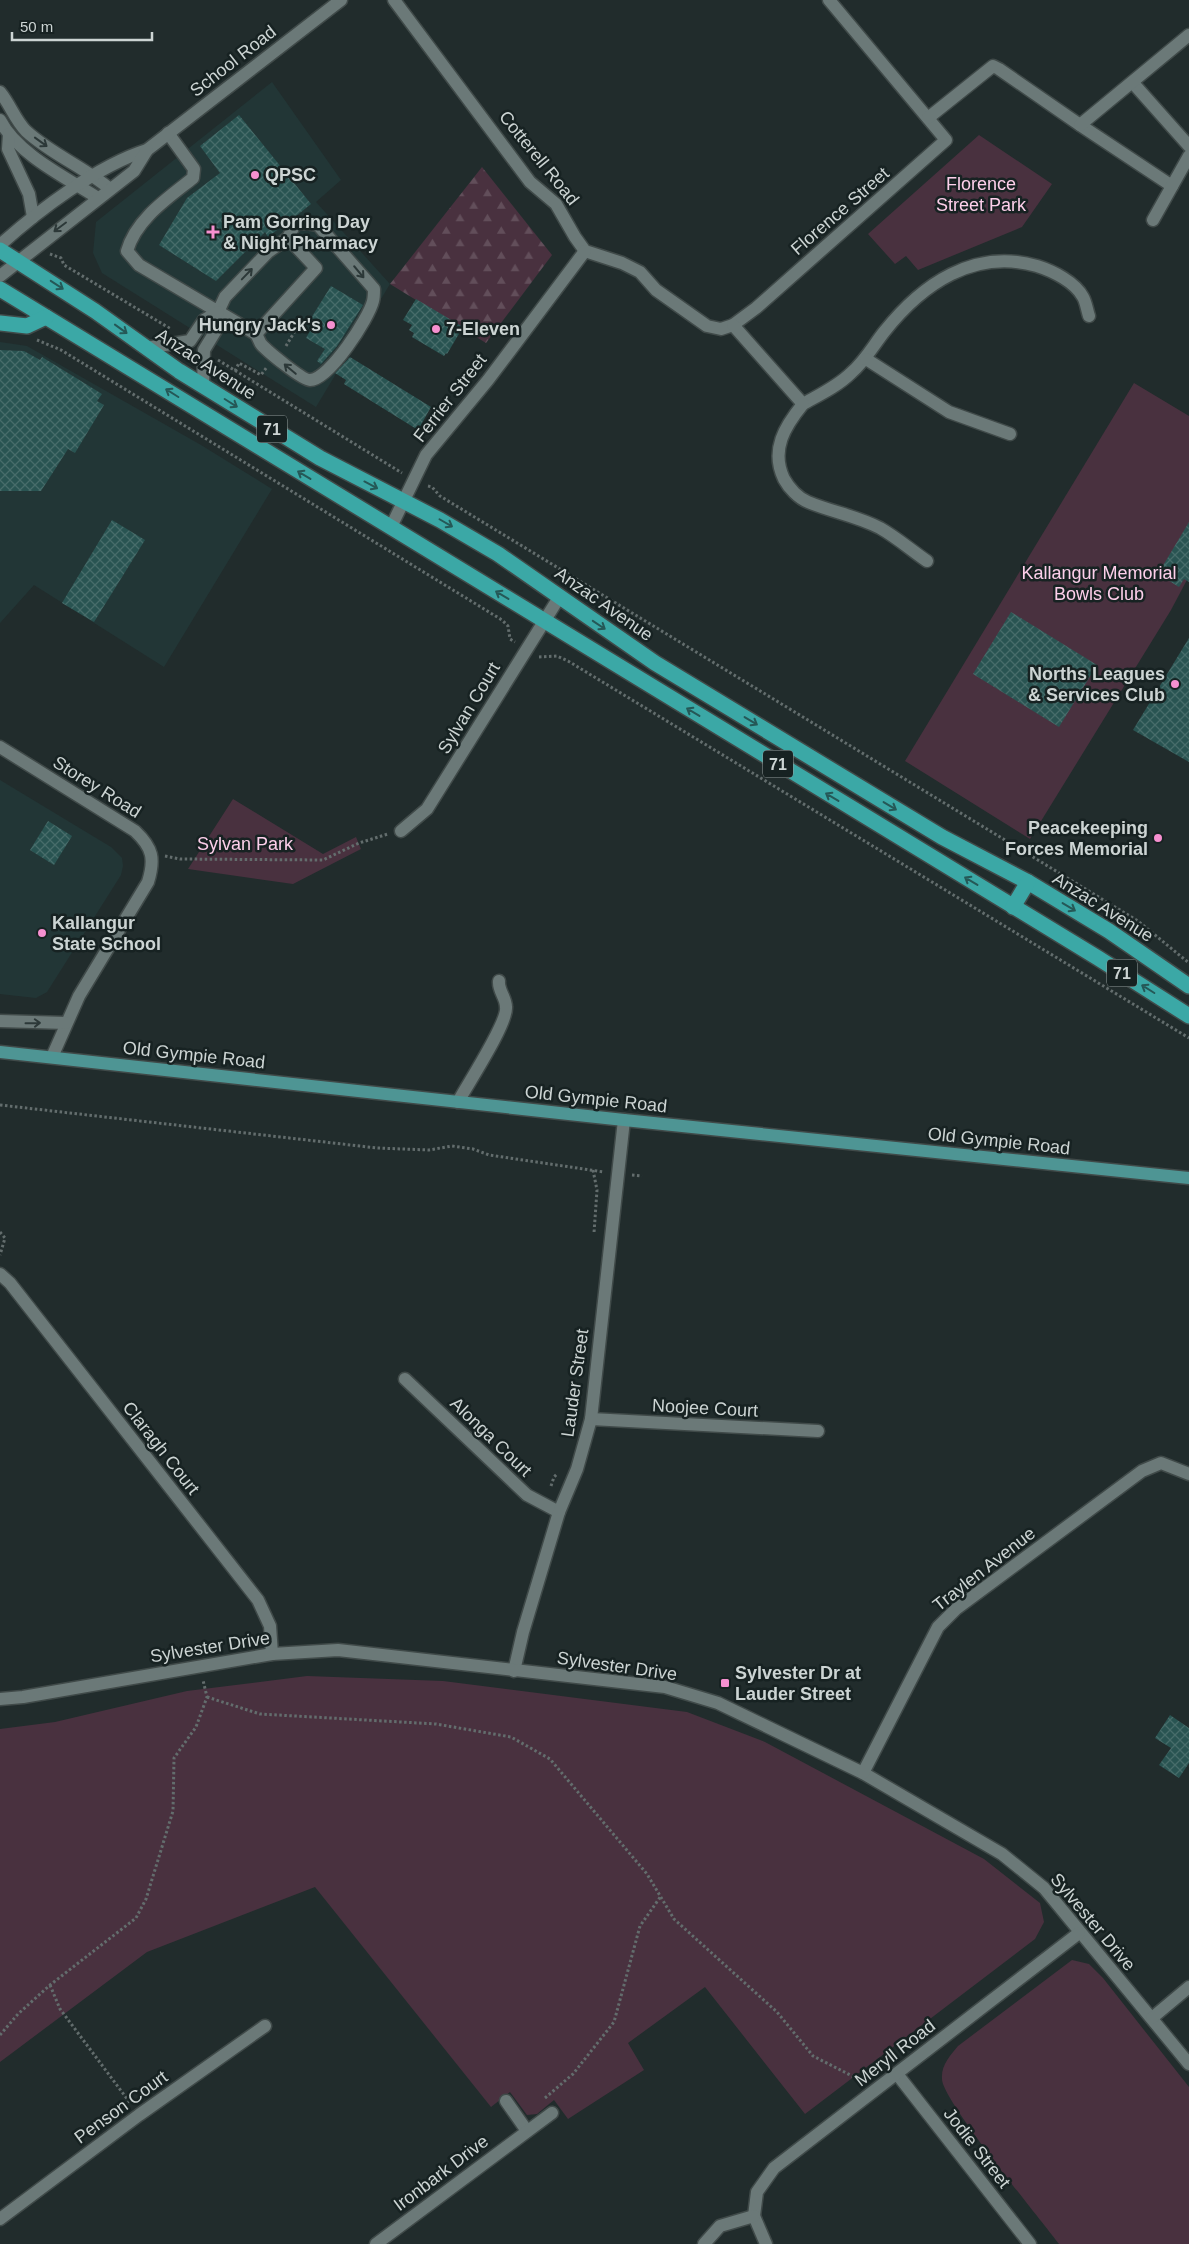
<svg xmlns="http://www.w3.org/2000/svg" width="1189" height="2244" font-family="Arial,sans-serif">
<defs>
<pattern id="forest-firs" width="22" height="20" patternUnits="userSpaceOnUse" patternTransform="scale(1.25)"><rect width="22" height="20" fill="#49313f"/><path d="M5 1l3.5 6h-7zM16 11l3.5 6h-7z" fill="#624e5a"/></pattern>
<pattern id="building-cross-hatch" width="8" height="8" patternUnits="userSpaceOnUse" patternTransform="scale(1.25)"><rect width="8" height="8" fill="#295452"/><path d="M0 0l8 8M0 8l8-8" fill="none" stroke="#476c6a"/></pattern>
</defs>
<rect width="100%" height="100%" fill="#212c2c"/>
<g fill="#223636">
<path d="M272,82l69,98 -25,22 74,82 -74,123 -214,-134 -9,-20 3,-31z"/>
<path d="M0,342l27,4 174,99 71,44 -108,178 -130,-82 -34,38z"/>
<path d="M0,780l111,67 11,11 1,8 -2,9 -74,117 -11,6 -36,-4z"/>
</g>
<g fill="#49313f">
<path d="M979,135l73,49 -30,43 -104,43 -12,-14 -11,8 -27,-30z"/>
<path d="M1134,383l55,33v160l-18,34 -141,229 -125,-78z"/>
<path d="M233,799l90,55 33,-17 5,12 -68,35 -105,-15z"/>
<path d="M307,1676l136,5 244,31 78,30 219,117 56,44 4,19 -9,17 -230,175 -100,-127 -77,56 16,27 -76,49 -14,-19 -17,14 -10,1 -17,-23 -19,15 -176,-220 -168,65 -147,110v-333l55,-7 132,-31z"/>
<path d="M1072,1960l17,4 14,14 86,109v157h-130c-18,-24 -117,-144 -117,-165 -1,-14 8,-23 16,-33z"/>
</g>
<path fill="url(#forest-firs)" d="M482,167l70,88 -66,88 -96,-59z"/>
<g fill="url(#building-cross-hatch)">
<path d="M239,115l72,89 -15,12 -6,2 -4,5 -18,14 -3,-5 -49,49 -57,-36 28,-47 33,-25 -20,-27z"/>
<path d="M331,286l32,19 -26,41 -16,18 -4,-3 8,-12 -19,-11 7,-12 -5,-3z"/>
<path d="M416,299l47,28 -16,27 -1,-1 -2,3 -32,-19 2,-4 -5,-3 3,-5 -9,-5z"/>
<path d="M0,350l24,1 16,9 2,-3 60,37 -5,7 7,4 -29,48 -7,-4 -27,42h-41z"/>
<path d="M350,357l81,50 -13,23 -74,-46 2,-4 -11,-7z"/>
<path d="M112,520l33,20 -51,82 -32,-19z"/>
<path d="M1189,522v60l-5,-3 -5,8 -21,-13z"/>
<path d="M1011,612l86,53 -38,62 -86,-53z"/>
<path d="M1189,638v124l-56,-32z"/>
<path d="M48,821l24,15 -18,29 -24,-15z"/>
<path d="M1170,1715l19,13v35l-10,15 -20,-13 12,-17 -16,-10z"/>
</g>
<g fill="none" stroke-linecap="round" stroke-linejoin="round">
<g stroke="#404a49" stroke-width="15">
<g id="minor">
<path d="M394,0l136,182 26,22 19,33 10,14 37,12 18,9 16,18 51,36 14,3 12,-4 23,-17 190,-168 -117,-140"/>
<path d="M1133,83l56,63"/>
<path d="M0,92c10,12 15,28 26,39 25,23 58,36 84,58"/>
<path d="M928,118l65,-52 6,3 81,56 92,61"/>
<path d="M0,120c17,34 67,58 98,78"/>
<path d="M1080,125l109,-90"/>
<path d="M168,133l26,36 -1,9c-25,20 -57,41 -66,73l12,14 117,69 60,-66 -28,-30 -20,14 -43,45 -7,15v15l-14,23 -1,36"/>
<path d="M9,134l-1,15 21,45 4,23"/>
<path d="M1153,220l36,-64"/>
<path d="M0,245c39,-35 97,-79 147,-95l194,-150"/>
<path d="M0,276l134,-105 13,-21"/>
<path d="M733,325l70,79c16,-9 35,-18 48,-31 14,-12 22,-27 33,-41 38,-48 90,-84 153,-66 16,5 38,16 46,31 3,5 4,13 6,19"/>
<path d="M256,334c2,3 3,7 5,10 6,7 41,36 49,36 19,0 59,-62 63,-79 1,-4 1,-8 1,-12l-56,-64 -11,-2 -12,1 -7,14"/>
<path d="M146,348l44,-7 14,-21 14,-8"/>
<path d="M866,359l83,53 61,22"/>
<path d="M803,404c-18,22 -33,46 -19,75 5,9 14,19 24,23 24,10 49,14 72,26 16,9 31,22 47,33"/>
<path d="M391,527l35,-72 62,-75 97,-129"/>
<path d="M0,747l135,84c18,17 20,28 13,51l-69,114 -27,61"/>
<path d="M401,831l26,-22 133,-213"/>
<path d="M0,1021l66,2"/>
<path d="M458,1102c9,-17 50,-79 48,-95 0,-10 -8,-16 -7,-26"/>
<path d="M0,1274l10,9 248,317 12,26 2,28"/>
<path d="M405,1379l122,116 32,17"/>
<path d="M591,1419l227,12"/>
<path d="M514,1671l9,-39 36,-120 18,-43 14,-50 33,-299"/>
<path d="M0,1699l23,-2 249,-43 66,-4 327,37 53,16 145,70 139,81 42,34 145,176"/>
<path d="M863,1773l75,-146 18,-18 186,-138 19,-8 28,11"/>
<path d="M1152,2018l37,-31"/>
<path d="M897,2074l133,170"/>
<path d="M506,2101l21,30"/>
<path d="M754,2216l3,-24 17,-24 305,-235"/>
<path d="M754,2216l12,28"/>
<path d="M0,2219l139,-104 126,-89"/>
<path d="M376,2244l176,-131"/>
<path d="M704,2244l16,-18 34,-10"/>
</g>
</g>
<g stroke="#404a49" stroke-width="15">
<path id="major" d="M0,1052l624,68 565,58"/>
</g>
<g stroke="#404a49" stroke-width="18">
<g id="highway">
<path d="M0,250l95,61 84,60 141,87 120,62 58,34 157,109 287,174 86,45 81,49 80,55"/>
<path d="M0,289l1098,669 91,58"/>
<path d="M0,323l27,3 19,-9"/>
<path d="M1013,907l15,-25"/>
</g>
</g>
<g stroke="#636d6d" stroke-width="3" stroke-dasharray="2.5 2.5" stroke-linecap="butt">
<path d="M50,254l11,4 3,7 107,64"/>
<path d="M37,340l24,10 441,270 6,6 2,13 5,3"/>
<path d="M286,346l15,-25"/>
<path d="M218,360l184,113"/>
<path d="M235,371l4,-8 22,12 6,-8"/>
<path d="M428,486l4,1 8,9 698,425 51,42"/>
<path d="M539,657l18,-1 11,5 621,377"/>
<path d="M165,856l15,3 143,1 36,-17 29,-9"/>
<path d="M0,1105l377,43 52,2 23,-4 21,3 16,6 115,17"/>
<path d="M593,1170l4,20 -3,43"/>
<path d="M632,1175l10,1"/>
<path d="M0,1232l5,6 -5,17"/>
<path d="M551,1486l3,-9 3,-3"/>
<path d="M207,1697l53,17 176,10 75,13 39,22 97,115 27,45 103,93 36,44 49,25"/>
<path d="M50,1985l10,24 71,95"/>
<path d="M0,2035l18,-21 32,-29 86,-67 10,-19 27,-88 1,-53 22,-31 11,-30 -4,-17"/>
<path d="M545,2098l28,-24 41,-52 26,-96 21,-30"/>
</g>
<use href="#minor" stroke="#6b7978" stroke-width="12"/>
<use href="#major" stroke="#4e9594" stroke-width="12"/>
<use href="#highway" stroke="#3ba8a6" stroke-width="15"/>
</g>
<defs><path id="oneway-shaft" d="M-6 0H5M1.5-3L5.5 0L1.5 3" fill="none" stroke-width="1.6" stroke-linecap="round" stroke-linejoin="round" transform="scale(1.25)"/></defs>
<g stroke="#2c3838">
<use href="#oneway-shaft" transform="translate(41 142) rotate(36)"/>
<use href="#oneway-shaft" transform="translate(60 227) rotate(143)"/>
<use href="#oneway-shaft" transform="translate(359 272) rotate(50)"/>
<use href="#oneway-shaft" transform="translate(247 274) rotate(-46)"/>
<use href="#oneway-shaft" transform="translate(290 369) rotate(-140)"/>
<use href="#oneway-shaft" transform="translate(33 1023) rotate(-1)"/>
</g>
<g stroke="#255857">
<use href="#oneway-shaft" transform="translate(57 285) rotate(33)"/>
<use href="#oneway-shaft" transform="translate(121 329) rotate(36)"/>
<use href="#oneway-shaft" transform="translate(172 393) rotate(-148)"/>
<use href="#oneway-shaft" transform="translate(231 403) rotate(32)"/>
<use href="#oneway-shaft" transform="translate(304 475) rotate(-149)"/>
<use href="#oneway-shaft" transform="translate(371 485) rotate(28)"/>
<use href="#oneway-shaft" transform="translate(446 523) rotate(30)"/>
<use href="#oneway-shaft" transform="translate(502 595) rotate(-149)"/>
<use href="#oneway-shaft" transform="translate(599 625) rotate(34)"/>
<use href="#oneway-shaft" transform="translate(693 712) rotate(-149)"/>
<use href="#oneway-shaft" transform="translate(751 721) rotate(31)"/>
<use href="#oneway-shaft" transform="translate(832 797) rotate(-149)"/>
<use href="#oneway-shaft" transform="translate(890 806) rotate(31)"/>
<use href="#oneway-shaft" transform="translate(971 881) rotate(-149)"/>
<use href="#oneway-shaft" transform="translate(1069 907) rotate(31)"/>
<use href="#oneway-shaft" transform="translate(1148 989) rotate(-148)"/>
</g>
<g fill="#f690d0" stroke="#172222" stroke-width="2">
<circle cx="255" cy="175" r="5"/>
<path d="M210.5 224.5h5v5h5v5h-5v5h-5v-5h-5v-5h5z"/>
<circle cx="331" cy="325" r="5"/>
<circle cx="436" cy="329" r="5"/>
<circle cx="1175" cy="684" r="5"/>
<circle cx="1158" cy="838" r="5"/>
<circle cx="42" cy="933" r="5"/>
<rect x="720" y="1678" width="10" height="10" rx="2.5"/>
</g>
<g text-anchor="middle" dominant-baseline="central" stroke-width="5" stroke-linejoin="round" paint-order="stroke">
<g fill="#172222" stroke="#969f9e" stroke-width="1">
<rect x="257" y="415.5" width="30" height="27" rx="4"/>
<rect x="763" y="750.5" width="30" height="27" rx="4"/>
<rect x="1107" y="959.5" width="30" height="27" rx="4"/>
</g>
<g font-size="16" font-weight="bold" fill="#ccd4d3">
<text x="272" y="429">71</text>
<text x="778" y="764">71</text>
<text x="1122" y="973">71</text>
</g>
<g font-size="18" fill="#ccd4d3" stroke="#172222">
<text transform="translate(233 61) rotate(-38)">School Road</text>
<text transform="translate(539 158) rotate(51)">Cotterell Road</text>
<text transform="translate(840 211) rotate(-41)">Florence Street</text>
<text transform="translate(206 364) rotate(33)">Anzac Avenue</text>
<text transform="translate(450 398) rotate(-52)">Ferrier Street</text>
<text transform="translate(604 604) rotate(35)">Anzac Avenue</text>
<text transform="translate(469 708) rotate(-59)">Sylvan Court</text>
<text transform="translate(97 787) rotate(32)">Storey Road</text>
<text transform="translate(1103 907) rotate(32)">Anzac Avenue</text>
<text transform="translate(194 1055) rotate(6)">Old Gympie Road</text>
<text transform="translate(596 1099) rotate(6)">Old Gympie Road</text>
<text transform="translate(999 1141) rotate(6)">Old Gympie Road</text>
<text transform="translate(575 1383) rotate(-82)">Lauder Street</text>
<text transform="translate(705 1408) rotate(3)">Noojee Court</text>
<text transform="translate(491 1437) rotate(44)">Alonga Court</text>
<text transform="translate(161 1448) rotate(52)">Claragh Court</text>
<text transform="translate(984 1569) rotate(-38)">Traylen Avenue</text>
<text transform="translate(210 1647) rotate(-9)">Sylvester Drive</text>
<text transform="translate(617 1666) rotate(8)">Sylvester Drive</text>
<text transform="translate(1093 1922) rotate(50)">Sylvester Drive</text>
<text transform="translate(895 2053) rotate(-38)">Meryll Road</text>
<text transform="translate(121 2107) rotate(-36)">Penson Court</text>
<text transform="translate(977 2148) rotate(52)">Jodie Street</text>
<text transform="translate(441 2173) rotate(-37)">Ironbark Drive</text>
</g>
<g font-size="18" font-weight="bold" fill="#ccd4d3" stroke="#172222" text-anchor="start">
<text x="265" y="175">QPSC</text>
<text x="223" y="222">Pam Gorring Day<tspan x="223" dy="21">&amp; Night Pharmacy</tspan></text>
<text x="321" y="325" text-anchor="end">Hungry Jack's</text>
<text x="446" y="329">7-Eleven</text>
<text x="1165" y="674" text-anchor="end">Norths Leagues<tspan x="1165" dy="21">&amp; Services Club</tspan></text>
<text x="1148" y="828" text-anchor="end">Peacekeeping<tspan x="1148" dy="21">Forces Memorial</tspan></text>
<text x="52" y="923">Kallangur<tspan x="52" dy="21">State School</tspan></text>
<text x="735" y="1673">Sylvester Dr at<tspan x="735" dy="21">Lauder Street</tspan></text>
</g>
<g font-size="18" fill="#fdcfea" stroke="#172222">
<text x="981" y="184">Florence<tspan x="981" dy="21">Street Park</tspan></text>
<text x="1099" y="573">Kallangur Memorial<tspan x="1099" dy="21">Bowls Club</tspan></text>
<text x="245" y="844">Sylvan Park</text>
</g>
</g>
<path d="M12 32v8h140v-8" fill="none" stroke="#ccd4d3" stroke-width="2.5"/>
<text x="20" y="32" font-size="15" fill="#ccd4d3" stroke="#172222" stroke-width="4" paint-order="stroke">50 m</text>
</svg>
